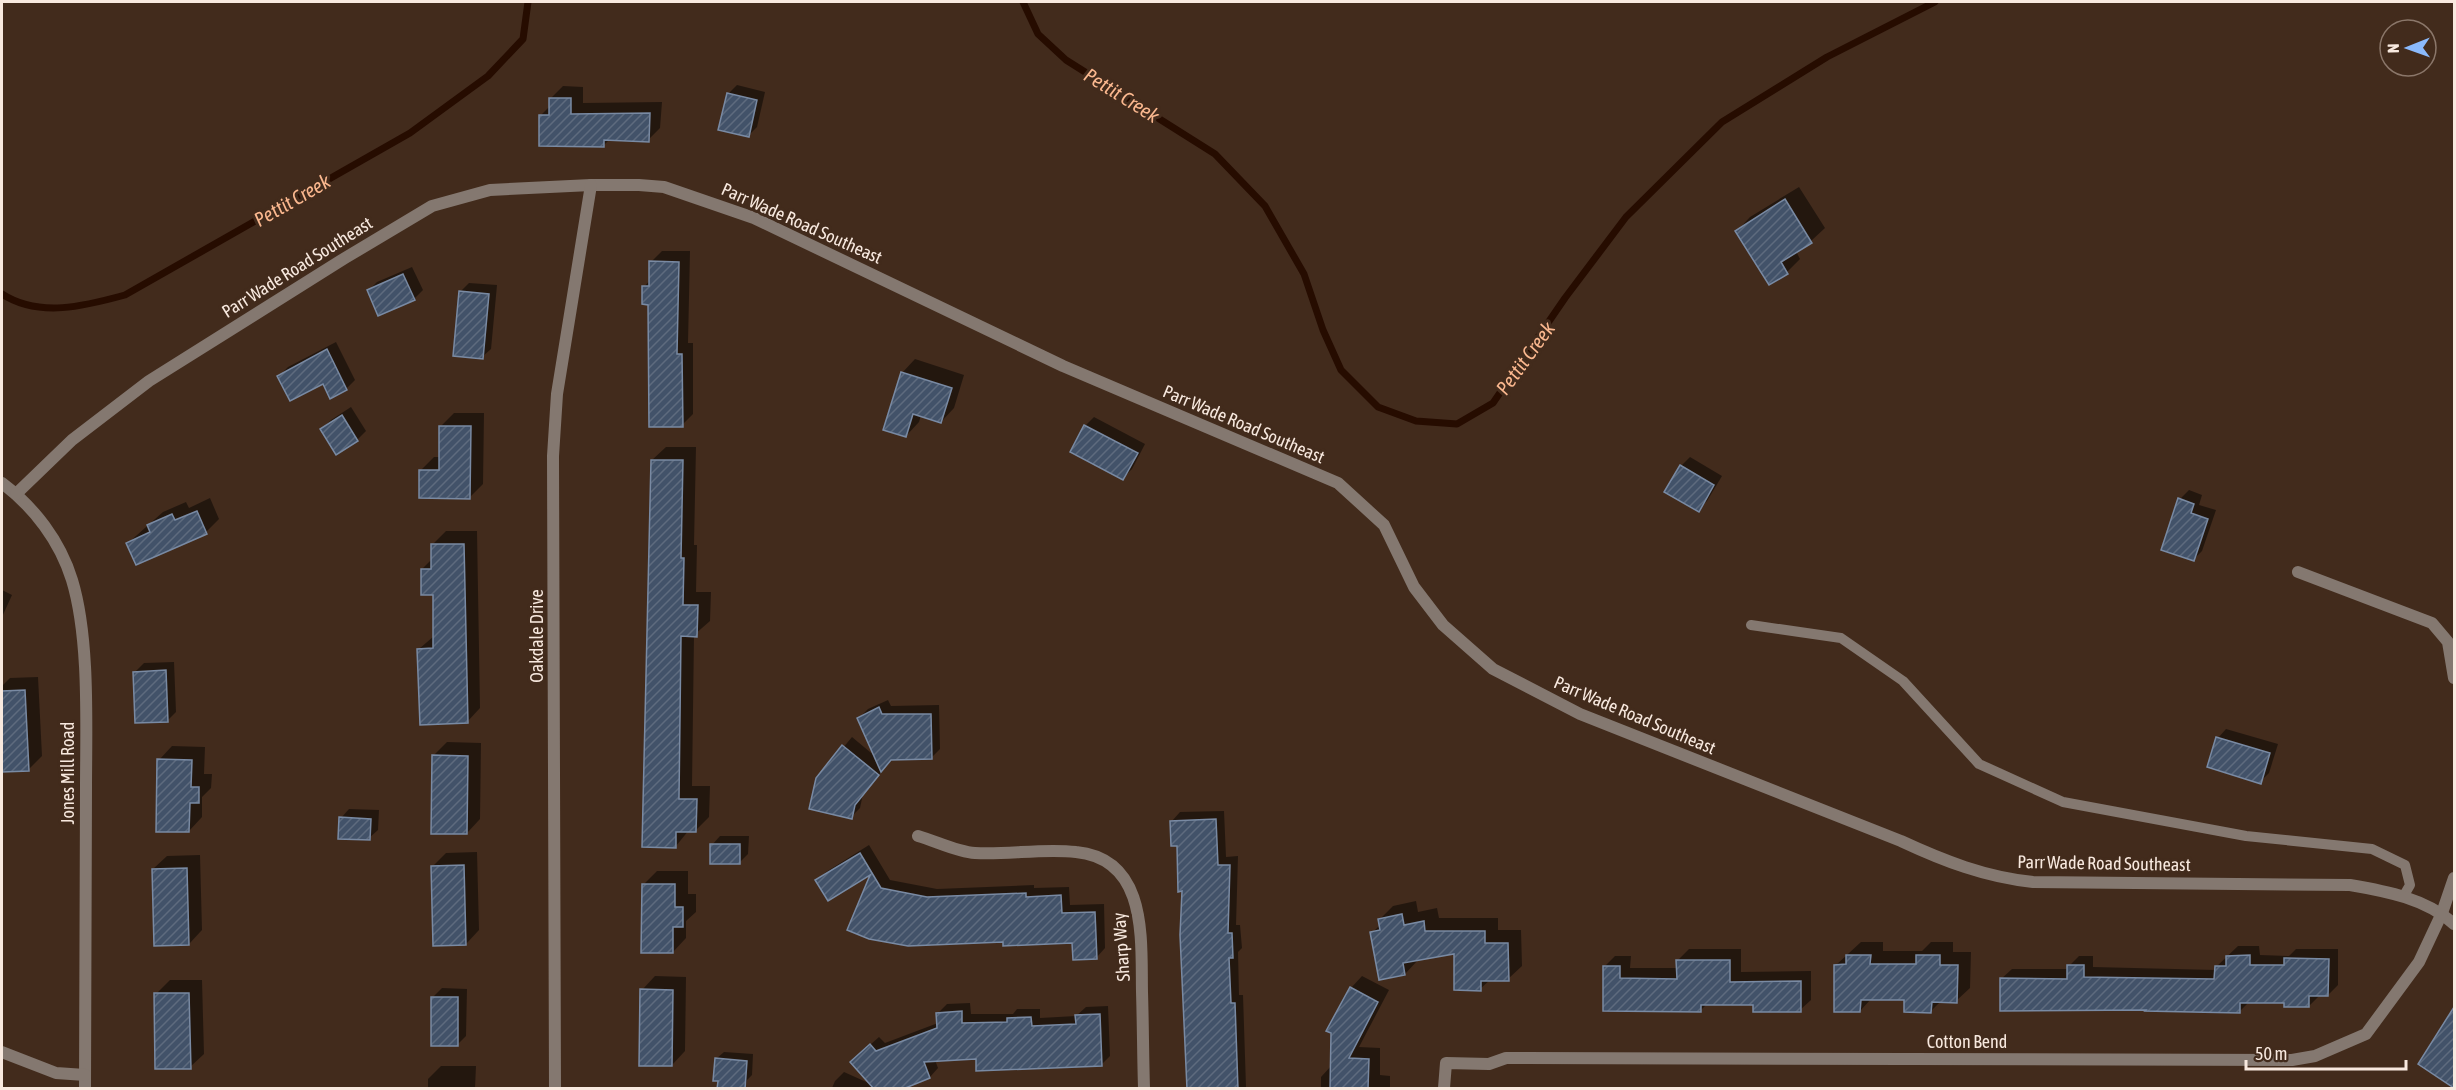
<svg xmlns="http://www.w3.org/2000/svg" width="2456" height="1090" font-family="'Asap Condensed',sans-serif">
<defs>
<pattern id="building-hatch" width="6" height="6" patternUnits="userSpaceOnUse" patternTransform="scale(1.5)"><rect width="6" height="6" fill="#425269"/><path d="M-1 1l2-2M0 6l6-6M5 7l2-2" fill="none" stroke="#5e6b7e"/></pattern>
</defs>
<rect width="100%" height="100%" fill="#422b1c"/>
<g fill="#0007">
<path d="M737,85l28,7 -8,35 -8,8 -21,-41z"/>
<path d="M563,86l20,1v16l79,-1 -2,26 -12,12 -38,-1 -6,6 -64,-29 10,-10v-7z"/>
<path d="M1799,187l26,41 -14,13 -15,10 4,8 -13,13 -50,-41 13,-14z"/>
<path d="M662,251h28l-2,92h5v71l-11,11 -38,-138 6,-7 1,-18z"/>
<path d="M412,267l11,23 -9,9 -46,-8 9,-9z"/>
<path d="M469,283l28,2 -6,64 -9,8 -22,-65z"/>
<path d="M336,342l19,38 -9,9 -15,8 -7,-15 -45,-6 9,-9z"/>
<path d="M915,359l49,16 -10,33 -13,14 -20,-7 -2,7 -13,14 -4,-63z"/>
<path d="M351,407l15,24 -9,9 -20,13 -15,-24 9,-9z"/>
<path d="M454,413h30l-1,71 -14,14 -49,-27 14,-14h6l1,-31z"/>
<path d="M1094,417l51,27 -13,25 -9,9 -51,-27 13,-25z"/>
<path d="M666,447h30l-2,98h3l-1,47h15l-1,29 -16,14 -2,151h18l-1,31 -13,13h-7l-13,16 -24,-386z"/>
<path d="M1690,457l32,19 -15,25 -9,9 -17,-44z"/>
<path d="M2189,490l13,5 -3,10 17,5 -14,41 -9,9 -13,-61z"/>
<path d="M210,498l9,21 -13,13 -78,11 35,-31 23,-10 3,6z"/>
<path d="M446,531h31l3,177 -13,14 -48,-73 15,-13v-42l-12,-25 10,-10v-14z"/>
<path d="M2,590l10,5 -10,22z"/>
<path d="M174,662l2,50 -9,9 -32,-49 9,-9z"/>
<path d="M38,677l4,79 -14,14 -26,1v-85l8,-8z"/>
<path d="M888,700l3,6 48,-1 1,44 -9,9 -39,1 -29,35 -3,14 -9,9 -33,-39 34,-41 24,20 -17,-39 9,-9z"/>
<path d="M2226,729l52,15 -9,29 -9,9 -42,-44z"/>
<path d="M447,742l34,1 -1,76 -13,14 -34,-77z"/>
<path d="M172,746l33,1 -1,27h8l-1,14 -9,9v20l-13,14 -30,-71z"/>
<path d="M349,809l30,1 -1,20 -9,8 -28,-20z"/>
<path d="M1224,811l2,46 12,-1 -2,69h4l2,23 -4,4 1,43h4l3,92 -59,1 -4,-198 -5,-45 -6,-24 8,-9z"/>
<path d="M720,836h29l-1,18 -9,9 -27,-18z"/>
<path d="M869,845l21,35 47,9 97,-4v3l35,-1 1,18 34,-1 1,44 -8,9 -23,-15 -69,-1 -156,-12 24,-57 -45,27 -11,-19 9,-8z"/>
<path d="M477,852l2,78 -13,14 -34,-77 14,-14z"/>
<path d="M200,855l2,75 -13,14 -36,-75 14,-13z"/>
<path d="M657,871h31v23h8v18l-10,9v17l-13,14 -30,-67z"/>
<path d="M1416,901l2,11 19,-4 2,10h59v12h23l1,36 -14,13 -18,1 -10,9 -25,-37 -37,8 -13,14 -33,-41 9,-9 -1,-5 13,-13z"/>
<path d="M1861,942h22v9h39l9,-9h22v10h18l-1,36 -14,13h-15l-10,10 -25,-13h-34l-12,13 -24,-46z"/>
<path d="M2238,946h21l1,9 29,1 7,-7h42v36l-10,10h-8l-11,11 -23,-5 -37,1 -10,10 -238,-33 11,-10h57v-3l10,-10h14v11l123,3v-3z"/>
<path d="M1689,949h52v23l70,-1v29l-11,10 -46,-7h-46l-8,8 -96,-1v-43l11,-11h16l-1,12h48v-8z"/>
<path d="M655,976l31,1 -1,74 -13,14 -30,-75z"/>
<path d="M1362,976l27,14 -30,57 21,1v27l10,1v12h-69v-11l11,-12 1,-32 18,-45z"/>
<path d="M170,980h32l2,74 -14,13 -34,-73z"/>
<path d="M442,988l25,1 -1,47 -9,9 -24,-48z"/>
<path d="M970,1003l1,11h42l4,-5h23v9l36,-2 10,-9 22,-1 2,50 -9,9 -123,-7 -43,2 3,8 -8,9 -20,7 -21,4h-57l3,-7 9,-9 29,13 -12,-32 18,-16 6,6 53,-20v-10l9,-9z"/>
<path d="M2454,1015v71l-34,-22 25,-40z"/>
<path d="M724,1052l29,2 -1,21 -5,5 -2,8h-27l2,-8 -4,-21z"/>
<path d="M441,1066h35l-1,22h-47v-9z"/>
</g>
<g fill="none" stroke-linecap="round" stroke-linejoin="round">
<g stroke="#260c00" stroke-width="7">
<path d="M1023,2l15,32 28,26 149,94 50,52 39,68 19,56 18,40 37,37 38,14 41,3 36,-21 72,-105 61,-81 96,-95 105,-65 108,-55"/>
<path d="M2,294c37,24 83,12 123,1l285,-162 78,-57 35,-37 5,-37"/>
</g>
</g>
<g fill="url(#building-hatch)" stroke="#798aa3" stroke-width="1.5">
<path d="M727,93l30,7 -8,37 -31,-7z"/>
<path d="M549,98h22v16l79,-1 -1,29 -45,-2v7l-65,-1v-31h10z"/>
<path d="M1785,199l27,44 -31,19 7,12 -19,11 -34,-54z"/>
<path d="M649,261l30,1 -2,92h5l1,73h-34l-1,-122 -6,-1v-18h7z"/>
<path d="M403,274l12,26 -37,16 -11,-26z"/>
<path d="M459,291l30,3 -6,65 -30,-3z"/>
<path d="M327,349l20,41 -17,9 -7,-15 -33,17 -13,-25z"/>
<path d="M901,372l51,16 -11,35 -28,-9 -7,23 -23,-7z"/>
<path d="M342,415l16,26 -22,14 -16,-26z"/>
<path d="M1084,425l54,28 -15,27 -53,-28z"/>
<path d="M439,426h32l-1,73 -51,-1v-28h20z"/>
<path d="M651,460h32l-2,98h3l-1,47h15l-1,32 -16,-1 -2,163h18l-1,33h-20v16l-34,-1z"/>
<path d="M1680,465l34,20 -15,27 -35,-20z"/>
<path d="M2178,498l16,6 -3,9 17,6 -14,42 -33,-11z"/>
<path d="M197,511l10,23 -71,31 -10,-22 24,-11 -3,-7 25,-11 3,6z"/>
<path d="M431,544h33l4,179 -48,2 -3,-76 16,-1v-53h-12v-26h10z"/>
<path d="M166,670l2,52 -33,1 -2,-51z"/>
<path d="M25,690l4,81 -27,1v-81z"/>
<path d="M879,707l3,7h49l1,45 -41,1 -10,12 -24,-54z"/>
<path d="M2216,737l54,16 -9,31 -54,-17z"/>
<path d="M842,745l37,30 -24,30 -3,14 -43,-10 7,-31z"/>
<path d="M432,755l36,1 -1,78h-36z"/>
<path d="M157,759l35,1 -1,27h8v16h-9l-1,29h-33z"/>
<path d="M339,817l32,2 -1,21 -32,-1z"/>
<path d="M1216,819l2,46h12l-2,68h4l1,25h-4l2,45h4l3,86h-51l-7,-154 2,-44 -4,1 -1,-46h-6l-1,-25z"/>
<rect x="710" y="844" width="30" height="20"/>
<path d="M860,853l21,35 46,9 99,-4v4l35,-2 1,18 33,-1 2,47 -24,1 -1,-17 -69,3v-4l-95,4 -39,-7 -22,-9 23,-55 -42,26 -13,-21z"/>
<path d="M464,865l2,80 -33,1 -2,-80z"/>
<path d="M187,868l2,77 -35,1 -2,-77z"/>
<path d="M642,884h33v23h8v20h-10v26h-32z"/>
<path d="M1402,914l2,11 20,-4 1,10h60v12h23l1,38h-28v10l-27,-1v-36l-51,9 2,12 -26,5 -9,-48 10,-2 -2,-11z"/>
<path d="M1846,955h25l-1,9h46v-9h24v10h18l-1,38 -25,-1 -1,11 -27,-1v-12h-43l-1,12h-26v-47l12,-1z"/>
<path d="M2250,955v10h34v-7l45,1 -1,37h-19v11h-25v-4h-44v10l-95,-2 1,-1 -146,1v-33l67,1v-14h17v12l130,2 1,-13h11v-10z"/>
<path d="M1676,960h54v22l71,-1v31h-48v-7h-52v7l-98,-1v-45h17v12l57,1z"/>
<path d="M1350,987l28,15 -29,56 20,1 -1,30h-38l1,-56 -5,-2z"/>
<path d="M640,989l33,1 -1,76h-33z"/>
<path d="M154,993h35l2,76h-36z"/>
<rect x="431" y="997" width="27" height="49"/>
<path d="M2454,1007v81l-36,-24z"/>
<path d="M962,1011v12l45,-1v-4l24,-1 1,9 44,-2 -1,-9 25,-1 2,52 -126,5v-12l-52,3 6,16 -27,11h-29l-24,-27 20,-18 6,7 61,-23 -1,-15z"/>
<path d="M715,1058l32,3 -2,28h-28l1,-8h-5z"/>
</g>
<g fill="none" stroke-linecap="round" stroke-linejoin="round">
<path stroke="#847870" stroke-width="10" d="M1751,625l90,13 62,43 76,83 84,38 183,34 126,13 33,16 5,20 -7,12"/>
<g stroke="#847870" stroke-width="12">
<path d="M2,483c32,24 58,58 70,97 18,59 14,147 14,209 -1,100 -1,200 -1,299"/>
<path d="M16,494l56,-54 77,-59 196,-123 87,-52 58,-16 101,-5h48l25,2 90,31 309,148 275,117 46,42 30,62 29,38 50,44 87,45 321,127c43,20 84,36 132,41l317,3c36,6 77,14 104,39"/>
<path d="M2298,572l134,51 16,19 6,36"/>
<path d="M918,836c18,5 39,16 57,17 34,2 68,-5 101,-1 72,7 65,87 66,140 1,32 1,64 2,96"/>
<path d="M2,1052l54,21 29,2"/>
<path d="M555,1088l-2,-632 4,-62 34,-209"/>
<path d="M1444,1088l2,-25 43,1 17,-6 786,2 23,-4 51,-22 53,-72 23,-49 12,-35"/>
</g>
</g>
<g text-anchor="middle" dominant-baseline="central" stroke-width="6" stroke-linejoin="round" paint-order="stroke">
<g font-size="18" fill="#f8e9df" stroke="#422b1c">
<text transform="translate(802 223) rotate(24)">Parr Wade Road Southeast</text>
<text transform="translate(297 267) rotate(-32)">Parr Wade Road Southeast</text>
<text transform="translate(1244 424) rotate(23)">Parr Wade Road Southeast</text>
<text transform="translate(536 636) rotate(-90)">Oakdale Drive</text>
<text transform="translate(1635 715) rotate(23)">Parr Wade Road Southeast</text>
<text transform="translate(67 773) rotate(-90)">Jones Mill Road</text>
<text transform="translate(2104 863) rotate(1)">Parr Wade Road Southeast</text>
<text transform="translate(1121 947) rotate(-94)">Sharp Way</text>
<text x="1967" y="1041">Cotton Bend</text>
</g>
<g font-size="20" font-style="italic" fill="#fbb88f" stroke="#422b1c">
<text transform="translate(1122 95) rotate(32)">Pettit Creek</text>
<text transform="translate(292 200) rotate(-30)">Pettit Creek</text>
<text transform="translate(1525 358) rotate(-54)">Pettit Creek</text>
</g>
</g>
<rect width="2456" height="1090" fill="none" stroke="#f8e9df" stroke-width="6"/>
<g transform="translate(2408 48) rotate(269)"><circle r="28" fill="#422b1c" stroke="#8b776a" stroke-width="1.5"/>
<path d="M0-4.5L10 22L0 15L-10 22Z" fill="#8bbafc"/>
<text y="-9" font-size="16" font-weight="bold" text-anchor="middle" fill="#f8e9df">N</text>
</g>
<path d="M2246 1060v9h160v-9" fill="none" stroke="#f8e9df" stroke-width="3"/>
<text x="2255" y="1060" font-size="18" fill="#f8e9df" stroke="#422b1c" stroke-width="4.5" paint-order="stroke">50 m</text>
</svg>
